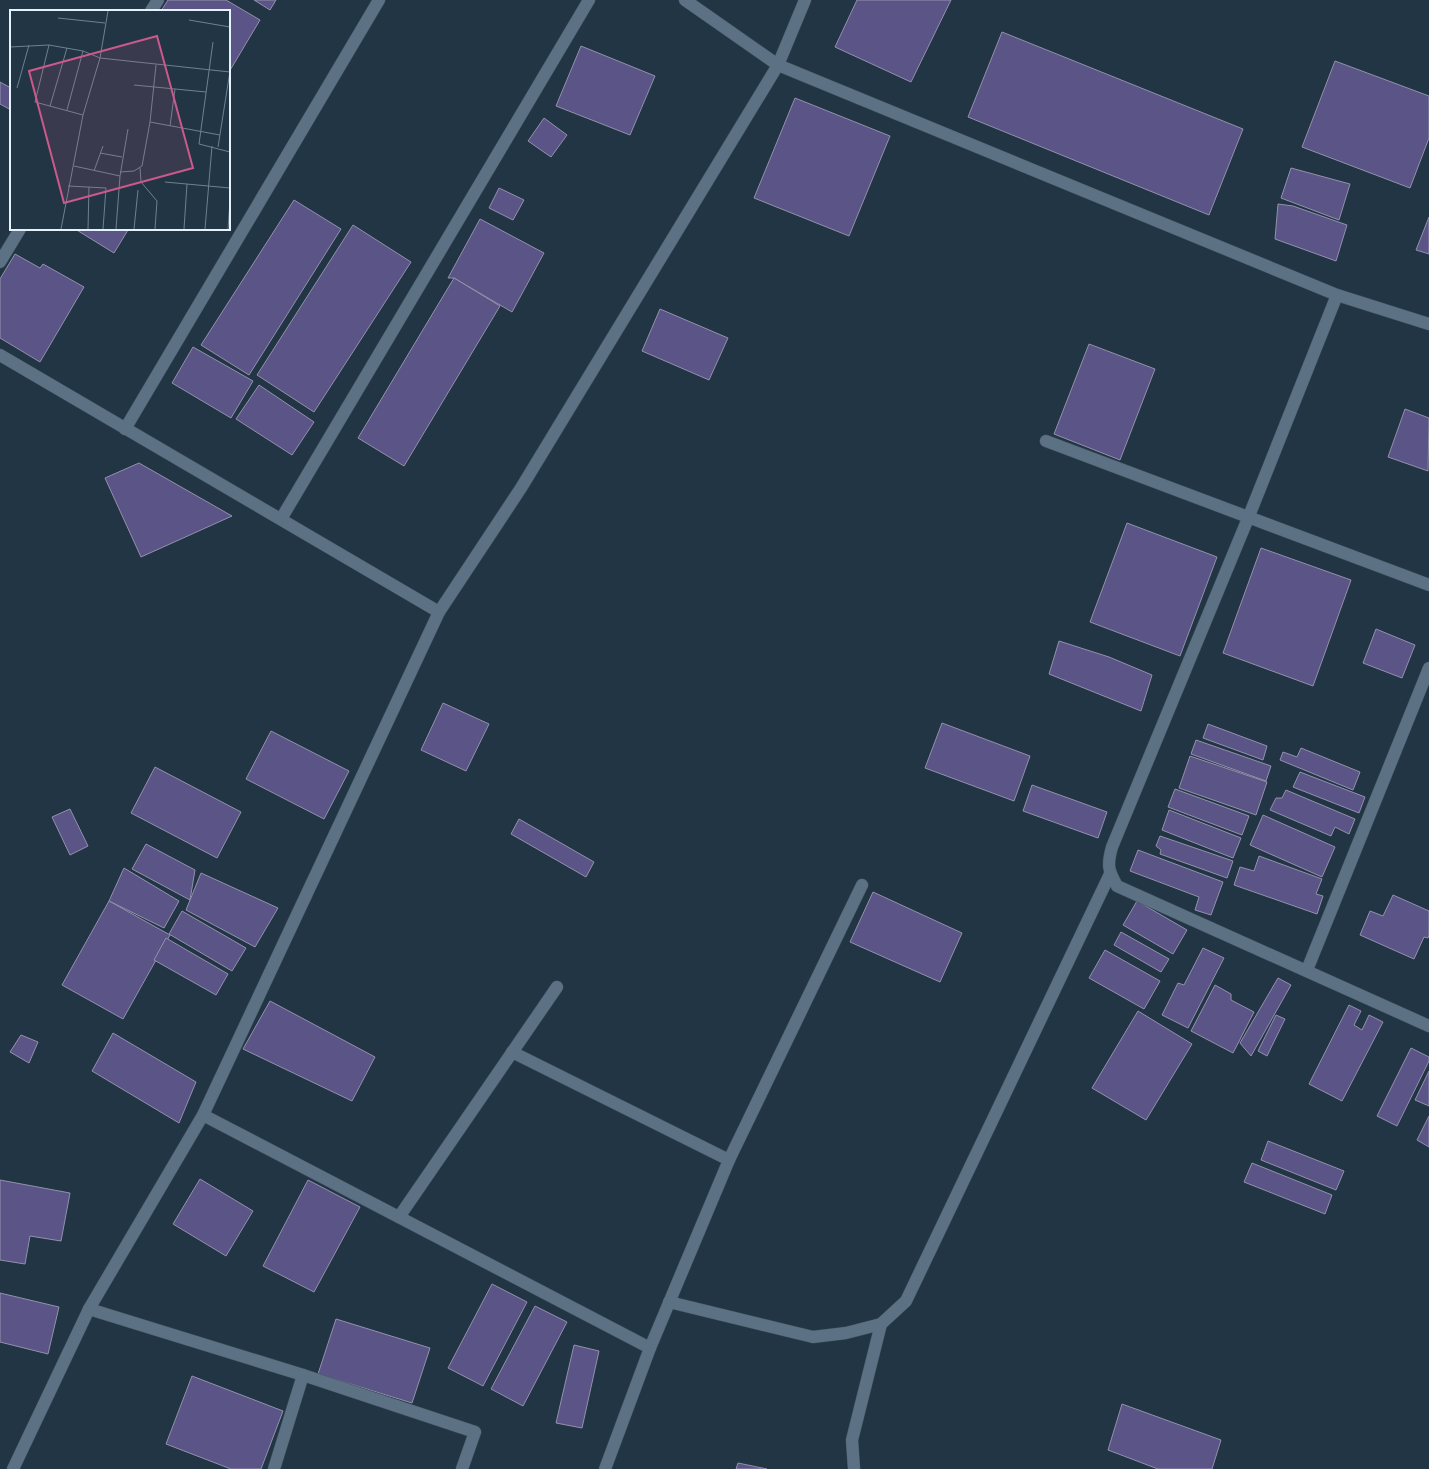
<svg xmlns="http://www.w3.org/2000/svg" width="1429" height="1469" font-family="Figtree,sans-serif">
<rect width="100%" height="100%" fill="#213545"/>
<g fill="#5b5487" stroke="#9391ab">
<path d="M168,0h58l34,20 -31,52v-61h-68z"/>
<path d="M254,0h22l-6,10z"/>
<path d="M857,0h94l-40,82 -76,-35z"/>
<path d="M1002,32l241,97 -34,86 -241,-98z"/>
<path d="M581,46l74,30 -25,59 -74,-29z"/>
<path d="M1335,61l94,35v42l-19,50 -108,-41z"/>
<path d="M0,82l11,6v22l-11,-6z"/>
<path d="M795,98l95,38 -41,100 -95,-38z"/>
<path d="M544,118l23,17 -16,22 -23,-16z"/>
<path d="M1291,168l59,16 -11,36 -58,-22z"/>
<path d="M499,188l25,12 -11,20 -24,-12z"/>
<path d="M294,200l47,29 -92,146 -48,-30z"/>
<path d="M1278,204l15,2 54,19 -11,36 -61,-22z"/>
<path d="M1429,217v37l-13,-4z"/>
<path d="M480,219l64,34 -32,59 -58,-34h-6z"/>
<path d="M353,225l58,37 -97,150 -57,-37z"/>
<path d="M75,229h51l2,1 -14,23z"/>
<path d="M15,254l25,14 3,-4 41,23 -44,75 -40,-24v-59z"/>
<path d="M454,278l46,28 -96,160 -46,-28z"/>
<path d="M660,309l68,29 -19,42 -67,-29z"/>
<path d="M1089,344l66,25 -35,91 -66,-26z"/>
<path d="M193,347l60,34 -22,37 -59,-35z"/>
<path d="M259,385l55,37 -22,33 -56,-36z"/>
<path d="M1405,409l24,9 -1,53 -40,-14z"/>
<path d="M139,463l93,53 -91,41 -36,-79z"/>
<path d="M1127,523l90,34 -37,99 -90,-34z"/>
<path d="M1261,548l90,32 -38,106 -90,-33z"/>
<path d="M1376,629l39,16 -13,33 -39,-15z"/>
<path d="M1059,641l50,16 43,18 -11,36 -92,-37z"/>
<path d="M443,703l46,21 -23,47 -45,-21z"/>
<path d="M942,723l88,33 -16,45 -89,-33z"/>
<path d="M1208,724l59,22 -4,14 -60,-22z"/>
<path d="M271,731l78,40 -25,48 -78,-40z"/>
<path d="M1196,740l75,26 -5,15 -75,-27z"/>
<path d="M1301,748l59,24 -7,18 -73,-30 3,-8 14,5z"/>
<path d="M1190,756l77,26 -11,33 -77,-27z"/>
<path d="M155,767l86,45 -24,46 -86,-45z"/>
<path d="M1300,772l65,25 -6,16 -66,-26z"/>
<path d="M1032,785l75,27 -9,26 -75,-27z"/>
<path d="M1175,789l74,27 -7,19 -74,-28z"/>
<path d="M1286,790l69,29 -6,15 -14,-7 -4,9 -61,-26 6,-12h6z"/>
<path d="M70,809l18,37 -18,9 -18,-38z"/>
<path d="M1169,810l72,28 -8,20 -71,-28z"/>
<path d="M1263,815l72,32 -13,30 -72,-32z"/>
<path d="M519,819l75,43 -8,15 -75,-43z"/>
<path d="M1160,836l73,25 -6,17 -67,-24 1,-4 -5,-4z"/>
<path d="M146,844l49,26 -5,30 -58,-31z"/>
<path d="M1138,850l85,32 -12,33 -16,-5 4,-13 -69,-26z"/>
<path d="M1259,856l63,23 -6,15 7,2 -6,18 -83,-29 6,-18 14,4z"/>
<path d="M124,868l55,33 -15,27 -55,-27z"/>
<path d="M201,873l77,35 -23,39 -69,-37z"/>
<path d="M873,892l89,41 -22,49 -90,-40z"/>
<path d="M1393,895l36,16v24l-1,3 -4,-1 -10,22 -54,-24 10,-24 13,5z"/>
<path d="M109,901l61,34 -47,84 -61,-34z"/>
<path d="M1137,901l50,29 -14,24 -50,-29z"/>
<path d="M182,911l64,37 -14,23 -63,-37z"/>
<path d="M1121,932l48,27 -8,13 -47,-27z"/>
<path d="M166,938l62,36 -12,21 -62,-35z"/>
<path d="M1203,948l21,10 -36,70 -26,-13 16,-32 6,2z"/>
<path d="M1105,950l55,31 -16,28 -55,-31z"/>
<path d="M1278,978l13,7 -40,71 -11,-13z"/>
<path d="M1215,985l16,9v6l23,12 -21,41 -42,-22z"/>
<path d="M270,1001l105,56 -23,44 -109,-52z"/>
<path d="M1349,1005l12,6 -7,14 8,5 7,-15 14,7 -41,79 -33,-17z"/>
<path d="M1138,1011l54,33 -46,76 -54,-32z"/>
<path d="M1276,1015l9,4 -18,37 -9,-5z"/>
<path d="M113,1033l83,49 -17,41 -87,-52z"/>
<path d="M21,1035l17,7 -9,21 -19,-11z"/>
<path d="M1411,1048l18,9v4l-32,65 -20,-10z"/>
<path d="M1429,1071v35l-14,-6z"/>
<path d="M1429,1116v31l-12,-7z"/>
<path d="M1268,1141l76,30 -8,19 -75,-30z"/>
<path d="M1252,1163l80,32 -7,19 -81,-32z"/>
<path d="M200,1179l53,32 -27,45 -53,-32z"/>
<path d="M0,1180l70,13 -9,48 -31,-5 -5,28 -25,-4z"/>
<path d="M308,1180l52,27 -46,85 -51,-26z"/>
<path d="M492,1284l35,18 -44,84 -35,-18z"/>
<path d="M0,1293l59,14 -11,47 -48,-12z"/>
<path d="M535,1306l32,16 -44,84 -32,-17z"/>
<path d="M336,1319l94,29 -18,55 -94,-29z"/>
<path d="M574,1345l25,6 -17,77 -26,-5z"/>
<path d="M192,1376l91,35 -22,58h-30l-65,-25z"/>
<path d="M1122,1404l99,36 -9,29h-54l-50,-19z"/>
<path d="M738,1463l29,6h-31z"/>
</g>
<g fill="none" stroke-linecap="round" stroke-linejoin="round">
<g stroke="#3e505d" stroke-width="13">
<g id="minor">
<path d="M685,0l93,65 559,230 92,29"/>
<path d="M151,11l7,-11"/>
<path d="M0,262l20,-33"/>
<path d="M1337,295l-88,221 -137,331c-5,18 -4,23 5,39l312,140"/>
<path d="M0,355l439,257"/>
<path d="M125,429l254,-429"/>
<path d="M1046,441l383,144"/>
<path d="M281,519l308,-519"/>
<path d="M1307,970l122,-302"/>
<path d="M512,1052l217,108"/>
<path d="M203,1115l447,233"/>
<path d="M399,1217l158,-230"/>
<path d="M669,1302l144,35 33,-4 35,-9 25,-23 204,-427"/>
<path d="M89,1309l214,66 172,57 -13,37"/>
<path d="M13,1469l76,-160 114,-194 236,-503 82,-124 257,-423 27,-65"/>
<path d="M274,1469l29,-94"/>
<path d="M605,1469l45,-121 79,-188 133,-275"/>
<path d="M854,1469l-2,-29 29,-116"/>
</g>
</g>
<use href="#minor" stroke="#5c7284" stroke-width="12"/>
</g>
<g transform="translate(10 10)">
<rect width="220" height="220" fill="#213545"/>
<path fill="none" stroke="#6f818e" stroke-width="1" d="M48,8l47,5M179,10l41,7M203,32l-14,102 31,8M39,35l-14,57 48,13M0,37l39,-2 34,6 17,7 130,14M146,55l-6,57 70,13M124,75l72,7M7,78l12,-43M40,96l17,-58M57,100l16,-59M160,116l5,-37M208,137l12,-76M90,143l22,4M64,156l46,10M130,158l1,14 16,19 -2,28M84,161l9,-25M110,162l14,-1 8,-5 8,-44M155,172l65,6M58,176l38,2 -3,41M51,219l22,-114 17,-57 8,-47M78,219l1,-42M106,219l4,-53 8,-47M124,219l4,-39M174,219l3,-45M195,219l7,-83M218,219l2,-28"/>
<path fill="#cc598b" fill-opacity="0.15" stroke="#cc598b" stroke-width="2" d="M147,26l36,132 -129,35 -35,-132z"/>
<rect width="220" height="220" fill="none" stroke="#e5f2fc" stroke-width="2"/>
</g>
</svg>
